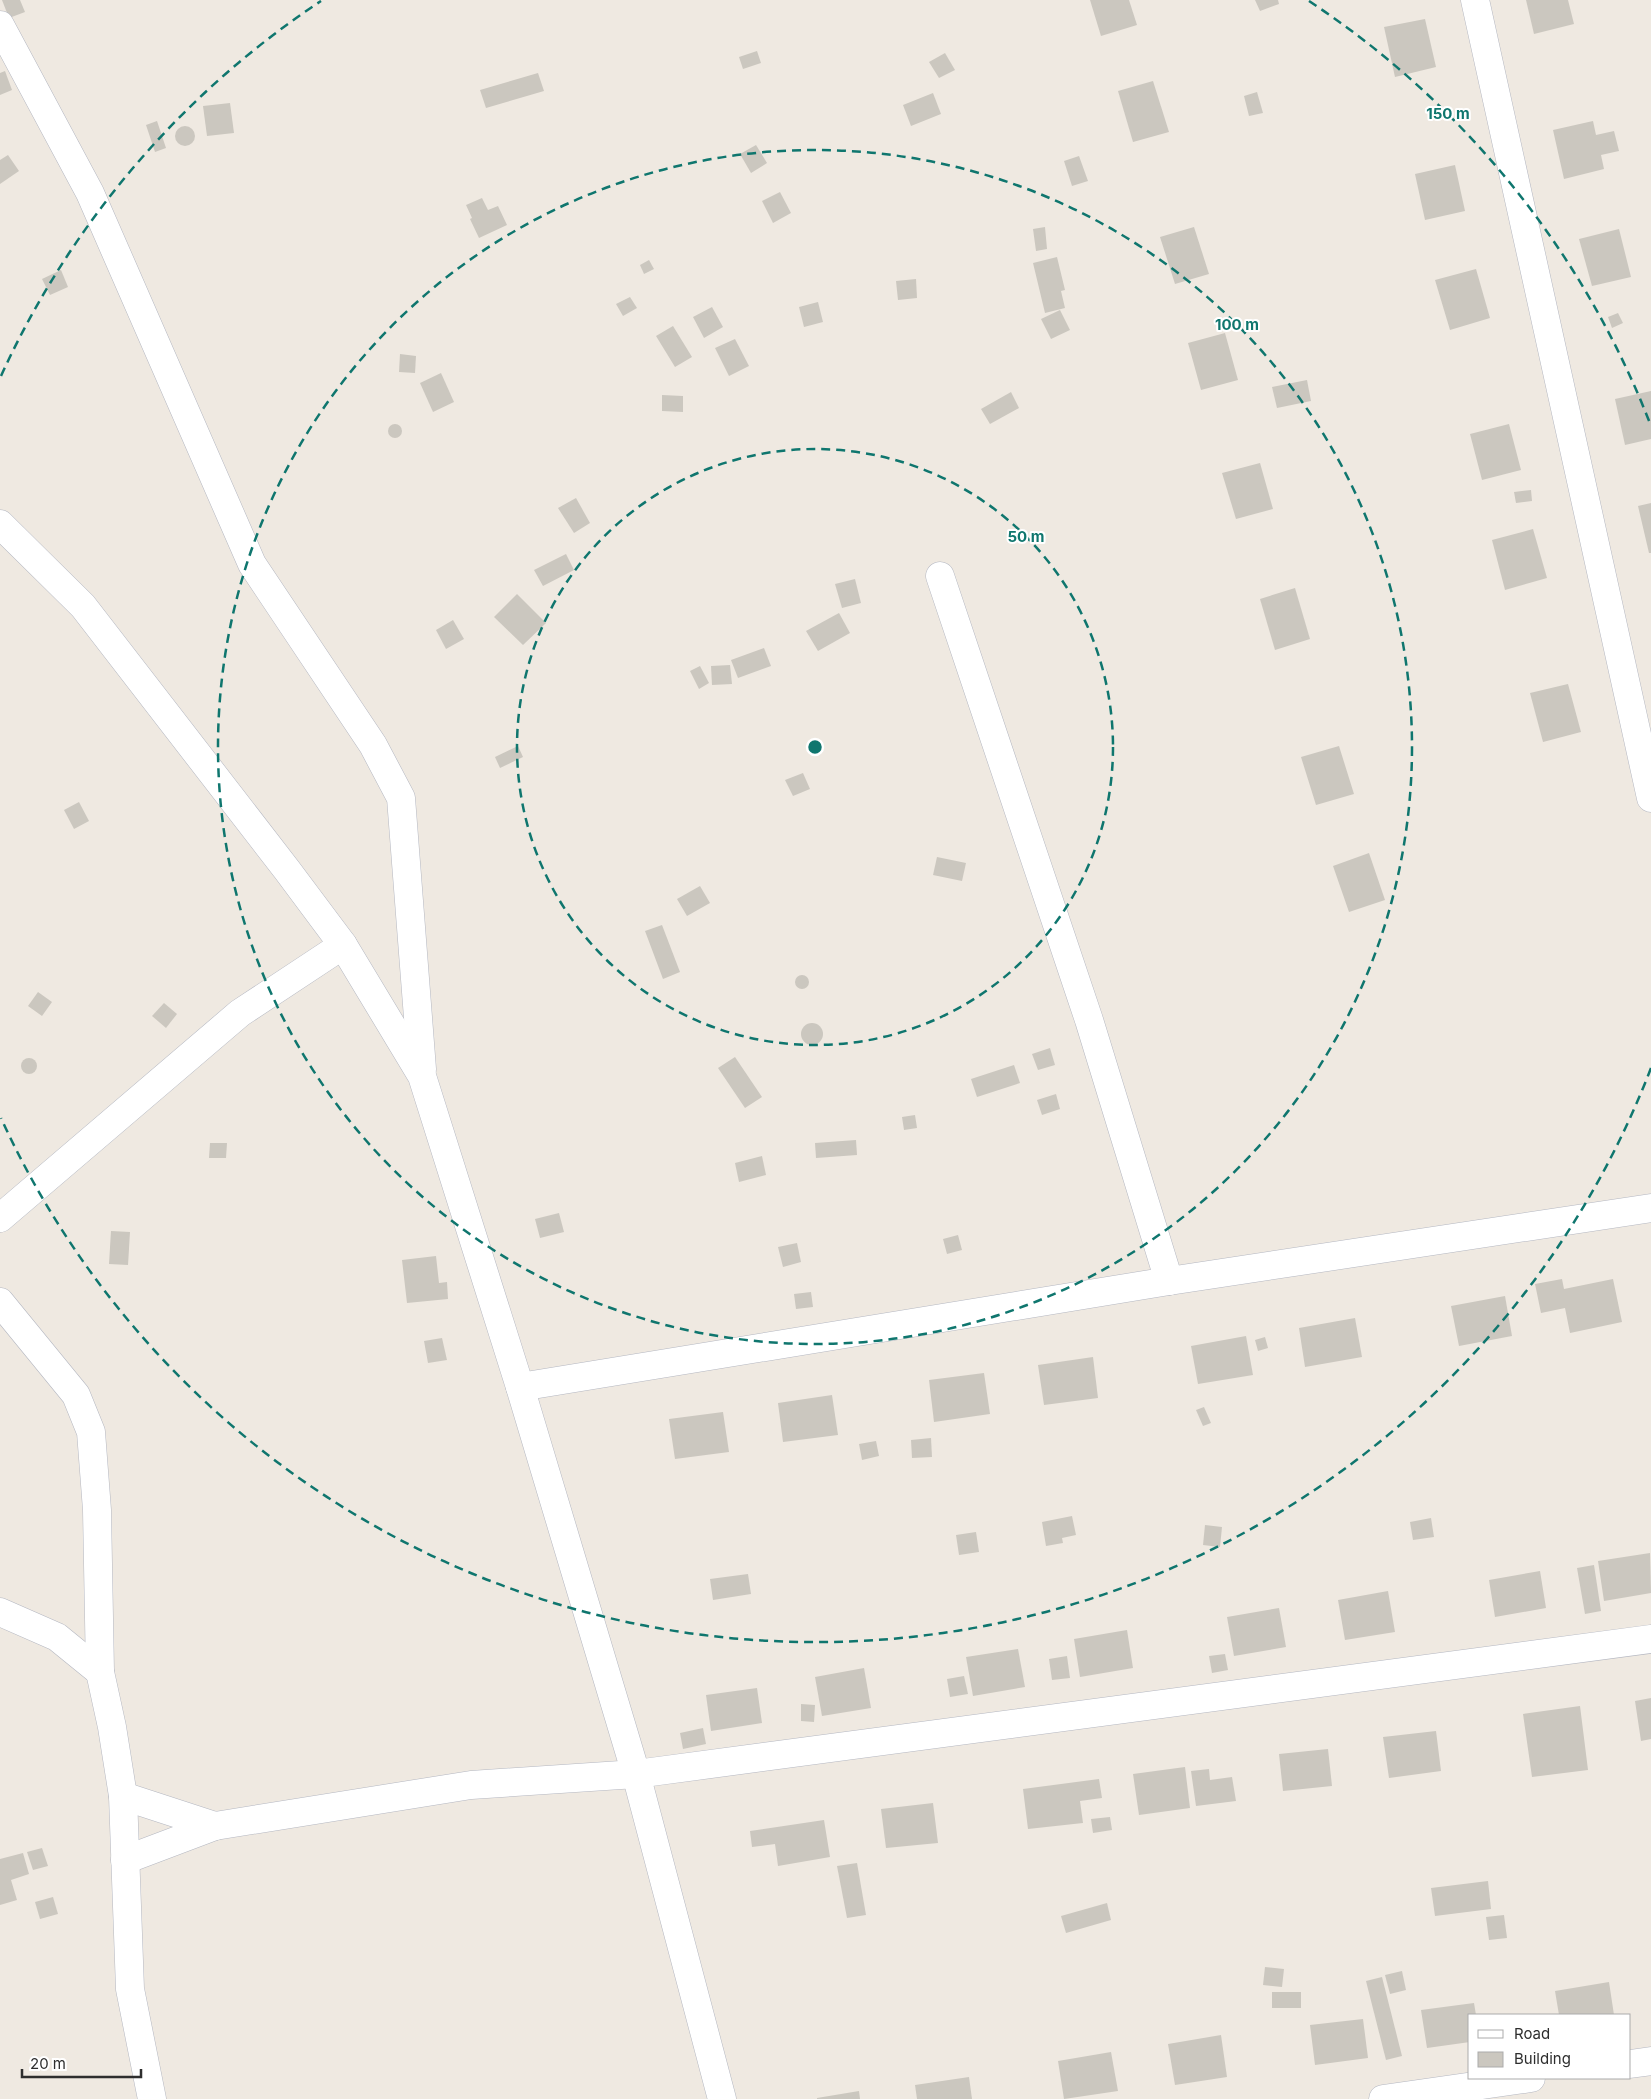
<svg xmlns="http://www.w3.org/2000/svg" width="1651" height="2099" font-family="Inter,sans-serif">
<rect width="100%" height="100%" fill="#efe9e1"/>
<g fill="#cbc7bf">
<path d="M2,0h18l5,12 -16,6z"/>
<path d="M1090,0h39l8,25 -36,11z"/>
<path d="M1255,0h23l1,4 -19,7z"/>
<path d="M1526,0h42l6,24 -40,10z"/>
<path d="M1425,19l11,48 -41,10 -11,-50z"/>
<path d="M757,51l4,12 -18,6 -4,-12z"/>
<path d="M945,53l10,17 -16,8 -10,-16z"/>
<path d="M5,71l7,19 -12,5v-22z"/>
<path d="M538,73l6,18 -58,17 -6,-18z"/>
<path d="M1153,81l16,51 -36,10 -15,-51z"/>
<path d="M1257,92l6,21 -14,3 -5,-20z"/>
<path d="M933,93l8,21 -30,12 -8,-21z"/>
<path d="M230,103l4,30 -27,3 -4,-30z"/>
<path d="M157,121l9,27 -11,4 -9,-27z"/>
<path d="M1593,121l3,14 18,-4 5,20 -18,4 3,14 -40,10 -11,-49z"/>
<circle cx="185" cy="136" r="10"/>
<path d="M756,145l11,18 -16,10 -11,-19z"/>
<path d="M8,155l11,16 -19,13v-24z"/>
<path d="M1079,156l9,25 -16,5 -8,-25z"/>
<path d="M1455,165l10,46 -40,9 -10,-46z"/>
<path d="M780,192l11,21 -18,10 -11,-22z"/>
<path d="M482,198l6,12 10,-4 9,19 -28,13 -9,-19 2,-1 -6,-13z"/>
<path d="M1045,227l2,22 -11,2 -3,-22z"/>
<path d="M1194,227l15,47 -34,10 -15,-47z"/>
<path d="M1619,229l12,48 -39,9 -13,-47z"/>
<path d="M1057,257l8,33 -4,1 4,17 -20,5 -12,-50z"/>
<path d="M649,260l5,9 -10,5 -4,-9z"/>
<path d="M1476,269l14,49 -40,12 -15,-50z"/>
<path d="M61,270l7,17 -18,8 -8,-16z"/>
<path d="M916,279l1,19 -19,2 -2,-19z"/>
<path d="M630,297l7,11 -14,8 -7,-12z"/>
<path d="M818,302l5,20 -19,5 -5,-20z"/>
<path d="M712,307l11,20 -19,11 -11,-21z"/>
<path d="M1060,310l10,20 -19,9 -10,-20z"/>
<path d="M1618,313l5,10 -11,5 -4,-11z"/>
<path d="M673,326l19,31 -17,10 -19,-31z"/>
<path d="M1225,333l13,47 -37,10 -13,-47z"/>
<path d="M735,339l14,27 -20,10 -14,-28z"/>
<path d="M400,354l16,2 -1,17 -16,-1z"/>
<path d="M441,373l13,29 -21,10 -13,-29z"/>
<path d="M1307,380l4,21 -34,7 -5,-21z"/>
<path d="M1651,391v48l-26,6 -10,-46z"/>
<path d="M1011,392l8,16 -29,16 -9,-15z"/>
<path d="M662,395l21,1v16l-21,-1z"/>
<path d="M1509,424l12,46 -39,10 -12,-46z"/>
<circle cx="395" cy="431" r="7"/>
<path d="M1260,463l13,46 -37,10 -14,-46z"/>
<path d="M1531,490l1,11 -16,2 -2,-11z"/>
<path d="M576,498l14,25 -16,10 -16,-25z"/>
<path d="M1651,503v50h-2l-11,-47z"/>
<path d="M1533,529l14,49 -42,12 -13,-50z"/>
<path d="M566,554l8,16 -31,16 -9,-16z"/>
<path d="M855,579l6,24 -19,5 -7,-24z"/>
<path d="M1295,588l15,51 -35,11 -15,-51z"/>
<path d="M517,594l29,29 -23,22 -29,-28z"/>
<path d="M839,613l11,20 -32,18 -12,-20z"/>
<path d="M453,620l11,19 -18,10 -10,-19z"/>
<path d="M764,648l7,18 -33,12 -7,-18z"/>
<path d="M730,665l2,19 -20,1 -1,-19z"/>
<path d="M700,666l9,17 -10,6 -9,-18z"/>
<path d="M1568,684l13,48 -38,10 -13,-49z"/>
<path d="M518,746l5,11 -23,11 -5,-11z"/>
<path d="M1339,746l15,48 -38,11 -15,-48z"/>
<path d="M803,773l7,16 -17,7 -8,-16z"/>
<path d="M79,802l10,19 -15,8 -10,-19z"/>
<path d="M1369,853l16,47 -36,12 -16,-46z"/>
<path d="M937,857l29,6 -4,18 -29,-6z"/>
<path d="M700,886l10,17 -23,13 -10,-17z"/>
<path d="M662,925l18,47 -17,7 -18,-48z"/>
<circle cx="802" cy="982" r="7"/>
<path d="M38,992l14,10 -10,14 -14,-10z"/>
<path d="M164,1003l13,11 -11,14 -14,-12z"/>
<circle cx="812" cy="1034" r="11"/>
<path d="M1050,1048l5,17 -17,5 -6,-16z"/>
<path d="M735,1057l27,40 -17,11 -27,-40z"/>
<circle cx="29" cy="1066" r="8"/>
<path d="M1014,1065l6,18 -43,14 -6,-18z"/>
<path d="M1056,1094l4,15 -18,6 -5,-15z"/>
<path d="M915,1115l2,13 -13,2 -2,-13z"/>
<path d="M856,1140l1,15 -41,3 -1,-15z"/>
<path d="M210,1143h17l-1,15h-17z"/>
<path d="M762,1156l4,19 -27,7 -4,-19z"/>
<path d="M559,1213l5,19 -24,6 -5,-19z"/>
<path d="M111,1231l19,1 -2,33 -19,-1z"/>
<path d="M958,1235l4,15 -15,4 -4,-15z"/>
<path d="M797,1243l4,19 -18,5 -5,-20z"/>
<path d="M436,1256l3,27 8,-1 1,17 -41,4 -5,-43z"/>
<path d="M1562,1279l2,10 49,-10 9,43 -52,11 -5,-25 -24,5 -6,-29z"/>
<path d="M811,1292l2,15 -17,2 -2,-15z"/>
<path d="M1505,1296l7,40 -53,10 -8,-40z"/>
<path d="M1355,1318l7,39 -57,10 -6,-39z"/>
<path d="M1246,1336l7,39 -55,9 -7,-38z"/>
<path d="M1265,1337l3,11 -10,3 -3,-11z"/>
<path d="M442,1338l5,22 -19,3 -4,-22z"/>
<path d="M1093,1357l5,41 -54,7 -6,-40z"/>
<path d="M984,1373l6,41 -56,8 -5,-42z"/>
<path d="M832,1395l6,40 -55,7 -5,-39z"/>
<path d="M1204,1407l7,16 -8,3 -7,-16z"/>
<path d="M723,1412l6,40 -54,7 -6,-40z"/>
<path d="M931,1438l1,19 -20,1 -1,-18z"/>
<path d="M876,1441l3,15 -17,4 -3,-16z"/>
<path d="M1072,1516l4,19 -14,3 1,5 -17,3 -4,-24z"/>
<path d="M1431,1518l3,19 -21,3 -3,-18z"/>
<path d="M1205,1525l17,2 -2,20 -17,-2z"/>
<path d="M976,1532l3,20 -20,3 -3,-20z"/>
<path d="M1650,1553l1,40 -47,8 -6,-40z"/>
<path d="M1594,1565l7,46 -16,3 -8,-46z"/>
<path d="M1540,1571l6,37 -51,9 -6,-37z"/>
<path d="M748,1574l3,20 -38,6 -3,-21z"/>
<path d="M1388,1591l7,41 -50,8 -7,-40z"/>
<path d="M1279,1608l7,39 -52,9 -7,-39z"/>
<path d="M1127,1630l6,38 -53,9 -6,-38z"/>
<path d="M1018,1649l7,38 -52,9 -7,-39z"/>
<path d="M1225,1654l3,16 -16,3 -3,-17z"/>
<path d="M1067,1656l3,22 -18,2 -3,-21z"/>
<path d="M864,1668l7,40 -49,8 -7,-39z"/>
<path d="M964,1676l4,18 -18,3 -3,-18z"/>
<path d="M757,1688l5,35 -51,8 -5,-36z"/>
<path d="M1651,1698v41l-10,2 -6,-40z"/>
<path d="M801,1704l14,1 -1,17 -13,-1z"/>
<path d="M1580,1706l8,64 -56,7 -9,-63z"/>
<path d="M703,1728l3,16 -23,5 -3,-16z"/>
<path d="M1436,1731l5,40 -52,7 -6,-41z"/>
<path d="M1328,1749l4,37 -49,5 -4,-37z"/>
<path d="M1185,1767l5,41 -51,7 -6,-41z"/>
<path d="M1209,1769l1,11 22,-3 4,24 -40,5 -5,-35z"/>
<path d="M1099,1779l3,19 -22,3 3,22 -55,6 -5,-40z"/>
<path d="M933,1803l5,40 -52,5 -5,-39z"/>
<path d="M1110,1817l2,13 -19,3 -2,-14z"/>
<path d="M824,1820l6,37 -52,9 -3,-22 -23,3 -2,-16z"/>
<path d="M42,1848l6,18 -15,4 -6,-18z"/>
<path d="M23,1853l6,21 -18,6 6,20 -17,5v-46z"/>
<path d="M857,1863l9,52 -19,3 -10,-52z"/>
<path d="M1488,1881l3,28 -56,7 -4,-28z"/>
<path d="M53,1897l5,17 -18,5 -5,-17z"/>
<path d="M1107,1903l4,17 -45,13 -5,-17z"/>
<path d="M1504,1915l3,23 -18,2 -3,-23z"/>
<path d="M1265,1967l19,2 -2,18 -19,-2z"/>
<path d="M1402,1971l4,19 -16,4 -5,-19z"/>
<path d="M1382,1977l20,79 -16,4 -20,-79z"/>
<path d="M1609,1982l5,33h-55l-4,-24z"/>
<rect x="1272" y="1992" width="29" height="16"/>
<path d="M1474,2003l2,12h-6v27l-43,6 -6,-38z"/>
<path d="M1363,2019l5,39 -53,7 -5,-40z"/>
<path d="M1221,2035l6,42 -52,8 -7,-41z"/>
<path d="M1111,2052l7,39 -54,8 -6,-38z"/>
<path d="M969,2077l3,22h-55l-2,-14z"/>
<path d="M859,2091l1,8h-43v-1z"/>
</g>
<g fill="none" stroke-linecap="round" stroke-linejoin="round">
<g stroke="#b4b7c1" stroke-width="29">
<g id="minor">
<path d="M1475,0l176,798"/>
<path d="M0,25l90,168 162,371 121,181 28,53 21,271"/>
<path d="M0,524l83,82 204,264 56,75 79,131 98,311 116,387 86,325"/>
<path d="M940,576l149,444 80,261"/>
<path d="M0,1218l240,-205 103,-68"/>
<path d="M0,1302l76,93 15,37 6,78 3,162 12,55 11,69 7,193 22,110"/>
<path d="M520,1387l649,-106 482,-73"/>
<path d="M0,1612l57,25 43,35"/>
<path d="M123,1796l92,30"/>
<path d="M125,1860l90,-34 256,-41 165,-11 1015,-135"/>
<path d="M1630,2064l21,-3"/>
<path d="M1383,2099l148,-21"/>
</g>
</g>
<use href="#minor" stroke="#fff" stroke-width="28"/>
</g>
<g fill="none" stroke="#0f766e" stroke-width="2.5" stroke-dasharray="9 6">
<circle cx="815" cy="747" r="298"/>
<circle cx="815" cy="747" r="597"/>
<path d="M1651 1068A895 895 0 0 1 1 1118M1 376A895 895 0 0 1 321 1M1309 1A895 895 0 0 1 1651 426"/>
</g>
<circle cx="815" cy="747" r="8" fill="#0f766e" stroke="#fff" stroke-width="2.5"/>
<g font-size="15" text-anchor="middle" font-weight="bold" fill="#0f766e" stroke="#fff" stroke-width="4" stroke-linejoin="round" paint-order="stroke">
<text x="1448" y="119">150 m</text>
<text x="1237" y="330">100 m</text>
<text x="1026" y="542">50 m</text>
</g>
<rect x="1468" y="2014" width="162" height="65" fill="#ffffff" stroke="#ababab"/>
<rect x="1478" y="2030" width="25" height="8" fill="#ffffff" stroke="#ababab"/>
<text x="1514" y="2039" font-size="15" fill="#2e2e2e">Road</text>
<rect x="1478" y="2052" width="25" height="15" fill="#cbc7bf" stroke="#ababab"/>
<text x="1514" y="2064" font-size="15" fill="#2e2e2e">Building</text>
<path d="M22 2069v8h119v-8" fill="none" stroke="#2e2e2e" stroke-width="2.5"/>
<text x="30" y="2069" font-size="15" fill="#2e2e2e" stroke="#ffffff" stroke-width="4" paint-order="stroke">20 m</text>
</svg>
